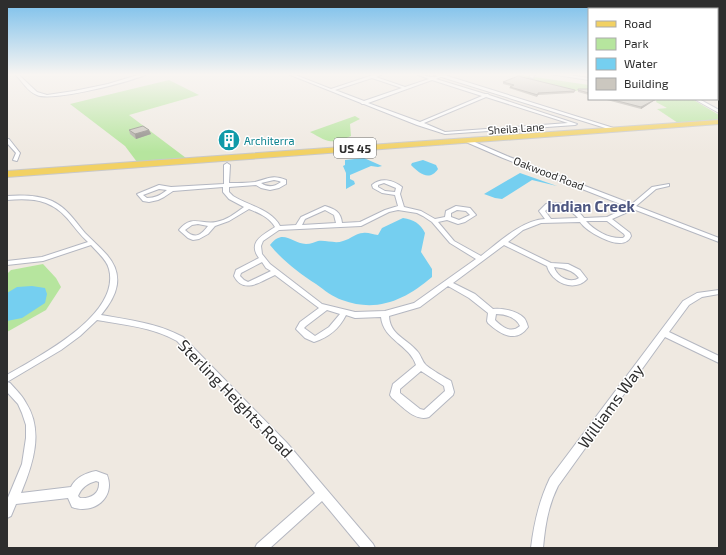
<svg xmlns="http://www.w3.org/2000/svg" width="726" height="555" font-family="'Exo 2',sans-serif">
<rect width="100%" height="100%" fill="#efe9e1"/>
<g fill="#b6e59e">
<path d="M514,74l75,11v5l-16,1z"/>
<path d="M169,80l30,15 -70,20 57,43 -49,4 -12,-16 -55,-42z"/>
<path d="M657,99h35l27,16v5l-41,3 -21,-14 10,-1 -11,-6z"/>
<path d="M355,116l5,3 -10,5 1,12c-20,9 -23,6 -41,-4z"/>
<path d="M43,264l13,14 5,9 -15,23 -39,22v-58l4,-4z"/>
</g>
<g fill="#75cff0">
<path d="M364,158l18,8 -4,1 -7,-1 -21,9v4l4,2 1,3 -9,5v-16l-3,-7 2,-1v-5z"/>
<path d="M423,160l13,5 2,4c-9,13 -19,4 -27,-4l1,-2z"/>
<path d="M520,173l37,13 -25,-6 -30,19 -7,-1 -11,-4z"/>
<path d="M403,218c11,2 17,5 22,15l-4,19 11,17v8c-27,23 -55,36 -90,23 -9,-3 -18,-10 -26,-16 -17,-11 -33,-23 -46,-39 13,-17 21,-2 36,-1 5,0 8,-2 12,-3 9,-1 17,3 25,0 8,-2 13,-8 20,-8 5,-1 10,2 15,2l4,-7z"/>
<path d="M32,286l13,2 2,6 -2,9 -23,15 -15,3v-28l10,-6z"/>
</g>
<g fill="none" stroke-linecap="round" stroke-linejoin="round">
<g stroke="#b4b7c1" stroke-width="2">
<g id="street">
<path d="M15,74h4l1,2 17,16 10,3 27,-4 34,-7 33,-10h6c-17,8 -95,28 -110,21 -9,-3 -15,-14 -22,-21z"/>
<path d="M288,74h5l38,15 45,-15h6l-6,3 29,10 24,-8 -13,-5c6,0 10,3 16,3 4,1 10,-3 15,-3l-11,5 49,15h3l1,1 88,29 -2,1 -130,9 -28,-9 -53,-21h-2l-1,-1zM372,78l30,10 -38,13 -29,-11zM432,80l50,16 -62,26 -52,-19zM486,97l82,26 -123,9 -21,-9z"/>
<path d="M531,74h4l-2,4 -3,-1z"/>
<path d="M550,74h12l27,4v2z"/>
<path d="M717,74h2v3h-1z"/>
<path d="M717,85l2,1v2l-2,-1z"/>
<path d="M694,99h5l20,11v3z"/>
<path d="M7,139h2l11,14 -3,8 -4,-1 3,-7 -9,-10z"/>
<path d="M466,140h4l37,16 125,48 20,-17 17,-3v2l-13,3 -20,17 83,32v4l-86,-33 -3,2 -18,8 18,14 1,3c-1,2 -2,4 -4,5 -11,8 -41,-10 -47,-19l-39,1 -18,7 -15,12 43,21 17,1 12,6 7,9c-13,14 -36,3 -40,-13l-43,-21 -51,38 22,11 18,15c10,-1 24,2 31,9 2,2 3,6 4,9 -12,17 -28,7 -40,-4l-1,-2 1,-8 -19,-15 -21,-12 -28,21 -31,9c1,19 17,22 28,35 4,4 5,10 8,13 3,4 21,14 26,17l3,11 -1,3 -24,22c-14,5 -27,-11 -37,-19l-2,-3 3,-11 23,-19c-6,-20 -33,-25 -35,-48l-26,1 -9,-3c-7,14 -17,22 -32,27l-9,-4 -9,-9 4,-7 19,-14 -44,-33c-14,6 -31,20 -41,1l2,-6 23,-12c-12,-16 4,-23 16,-31 -6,-10 -16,-14 -26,-18l-20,12 -14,5 -7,8 -9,5 -6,1 -5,-2 -9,-8c13,-16 22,-5 37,-8 11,-2 20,-9 28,-15l-15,-8 -6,-7v-5l-50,4 -9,6 -6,3 -9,2 -6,-1 -6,-7 22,-9 12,2 53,-3v-19l3,-2 3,2 -1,18c8,0 18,0 26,-1 12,-3 18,-8 31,-2v4l-7,4 -9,2 -9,-2 -5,-3 -27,2v5l4,4c16,10 38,13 47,30l16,-1 5,-8 24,-11c10,3 16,6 17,17l18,-1 25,-12 13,-4 -3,-11 -13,-2 -9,-5 -1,-3c9,-8 21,-5 30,2l-2,7 4,13 17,4 14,8 10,-2 1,-6 10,-5 14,2 6,7 -11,7 -7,2 -11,-4 -9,2 16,19 27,15c17,-13 41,-36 64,-37l-6,-8 7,-7c13,-3 30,2 38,14l23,-1 21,-10 -125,-49 -37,-16zM274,180l5,1 2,1c-7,5 -13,6 -20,1zM384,183l12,5 -1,4 -10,-1 -7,-4v-2zM159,189l8,1c-6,5 -12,8 -20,8l-4,-3zM550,207c10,-1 21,3 28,11l-27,1 -6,-8zM325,210l9,5 2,8 -34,2 3,-6zM398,210l19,3 6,3 9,6 18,21 26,16 -62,44 -29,8 -30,1 -33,-8 -52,-40 -8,-10 -1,-8 2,-5 16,-11 82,-4 28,-14zM457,210l9,1 4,4 -11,5 -8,-3v-4zM586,221h21l17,13 1,2 -2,2c-14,1 -28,-7 -37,-17zM198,224l10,2c-7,9 -13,14 -23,4l7,-5zM262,262l4,6 5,3 -23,11 -4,-2 -4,-4 1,-3zM554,267c10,1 19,3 25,11 -9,6 -22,-1 -25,-11zM327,310l13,4 -11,13 -14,9 -11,-8 2,-2zM496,314c9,0 20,3 24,12 -9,8 -18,1 -25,-6zM421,371l23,15 1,5 -21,19 -4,-1 -20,-16v-4z"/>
<path d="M7,196c15,-1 31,-1 45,5 15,7 23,20 33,32 7,7 15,14 22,22 18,21 10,41 -6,60 29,5 56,8 82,22l104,106 86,101 2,4h-14l-39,-47 -52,47h-15l2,-4 58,-51 -36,-44 -102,-108c-25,-14 -52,-16 -80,-21l-17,16 -19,14 -54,32 3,1c6,7 12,12 16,20 18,28 7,61 -5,90l50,-6c5,-10 15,-14 25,-16l11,4c9,23 -14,40 -35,32l-4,-9 -52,6 -5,12 -4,2v-18l15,-36 4,-26v-13l-4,-12 -4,-9 -11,-12v-17c32,-19 114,-60 102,-106 -2,-9 -12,-17 -18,-24l-48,16 -36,4v-4l35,-4 46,-15c-8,-7 -14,-16 -21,-24 -17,-19 -36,-20 -60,-18zM96,481l3,1c1,12 -9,17 -19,16l-2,-2c3,-8 10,-13 18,-15z"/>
<path d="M719,290v4l-17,3 -13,8 -20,27 50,24v7l-54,-26 -107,149c-10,20 -13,40 -15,62h-12c3,-25 8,-47 19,-70l133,-177 14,-8z"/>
</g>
</g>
<g stroke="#b4b7c1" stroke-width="2">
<path id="secondary" d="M432,74h9l179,56 -5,1z"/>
</g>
<g stroke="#c9c9c9" stroke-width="2">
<path id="primary" d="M719,120v4l-712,53v-6z"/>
</g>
<use href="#street" fill="#fff" fill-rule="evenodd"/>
<use href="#secondary" fill="#fff" fill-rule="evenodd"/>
<use href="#primary" fill="#f2d163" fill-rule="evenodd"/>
</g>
<g fill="#afaba4">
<path d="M503,82l72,8 -1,3 -36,2 -1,2 -28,-9 2,-2 -8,-2z"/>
<path d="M578,89h11v6l-11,-3z"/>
<path d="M603,99h53l-1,1 -14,9z"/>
<path d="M129,130h20l2,4 -15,5 -6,-5z"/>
</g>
<g fill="#8e8b86">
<path d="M656,99l-1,1 -14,9v-2z"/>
<path d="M149,130l2,4 -15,5 -1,-5z"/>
</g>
<g fill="#cbc7bf" stroke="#8e8b86">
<path d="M518,76l57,14v1l-37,2v2l-28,-8 4,-2 -11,-3z"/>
<path d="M578,89h11v4l-11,-3z"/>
<path d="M610,99h46l-15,8z"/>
<path d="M143,126l6,4 -14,4 -6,-4z"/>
</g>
<linearGradient id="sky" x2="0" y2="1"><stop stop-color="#7abfeb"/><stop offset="0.49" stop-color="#f8f5f2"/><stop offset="1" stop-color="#f8f5f2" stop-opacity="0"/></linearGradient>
<rect width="726" height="152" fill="url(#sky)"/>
<defs>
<g id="building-disc" transform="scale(1.15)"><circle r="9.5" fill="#0f9aa8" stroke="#fff"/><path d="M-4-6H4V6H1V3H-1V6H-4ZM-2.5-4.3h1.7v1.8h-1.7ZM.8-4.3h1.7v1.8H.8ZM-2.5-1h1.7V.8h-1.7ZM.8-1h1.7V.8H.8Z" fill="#fff"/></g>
</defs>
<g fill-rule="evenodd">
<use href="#building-disc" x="229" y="140"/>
</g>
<g text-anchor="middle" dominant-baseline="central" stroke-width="3" stroke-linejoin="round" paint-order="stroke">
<g font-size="11" fill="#2e2e2e" stroke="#fff">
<text transform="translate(516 128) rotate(-4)">Sheila Lane</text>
<text transform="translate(549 173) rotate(21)">Oakwood Road</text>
</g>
<g font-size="11" fill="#0d838f" stroke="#fff" text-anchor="start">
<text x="244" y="140">Architerra</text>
</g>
<rect fill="#fff" stroke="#6d6d6d" stroke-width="1" x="334" y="138" width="42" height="20" rx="3"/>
<g font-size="12" font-weight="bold" fill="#2e2e2e">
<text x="355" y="148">US 45</text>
</g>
<g font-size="15" font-weight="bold" fill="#4d5680" stroke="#fff">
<text x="591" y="206">Indian Creek</text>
</g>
<g font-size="16" fill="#2e2e2e" stroke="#fff">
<text transform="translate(236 398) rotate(46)">Sterling Heights Road</text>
<text transform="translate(610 406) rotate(-54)">Williams Way</text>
</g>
</g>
<rect width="726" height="555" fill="none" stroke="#2e2e2e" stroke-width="16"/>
<rect x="588" y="8" width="130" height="92" fill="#ffffff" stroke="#ababab"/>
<rect x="596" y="21" width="20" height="6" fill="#f2d163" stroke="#ababab"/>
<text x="624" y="28" font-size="12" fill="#2e2e2e">Road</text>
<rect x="596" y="38" width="20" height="12" fill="#b6e59e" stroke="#ababab"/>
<text x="624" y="48" font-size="12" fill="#2e2e2e">Park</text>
<rect x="596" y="58" width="20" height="12" fill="#75cff0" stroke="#ababab"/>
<text x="624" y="68" font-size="12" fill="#2e2e2e">Water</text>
<rect x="596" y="78" width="20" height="12" fill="#cbc7bf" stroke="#ababab"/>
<text x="624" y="88" font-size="12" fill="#2e2e2e">Building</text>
</svg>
